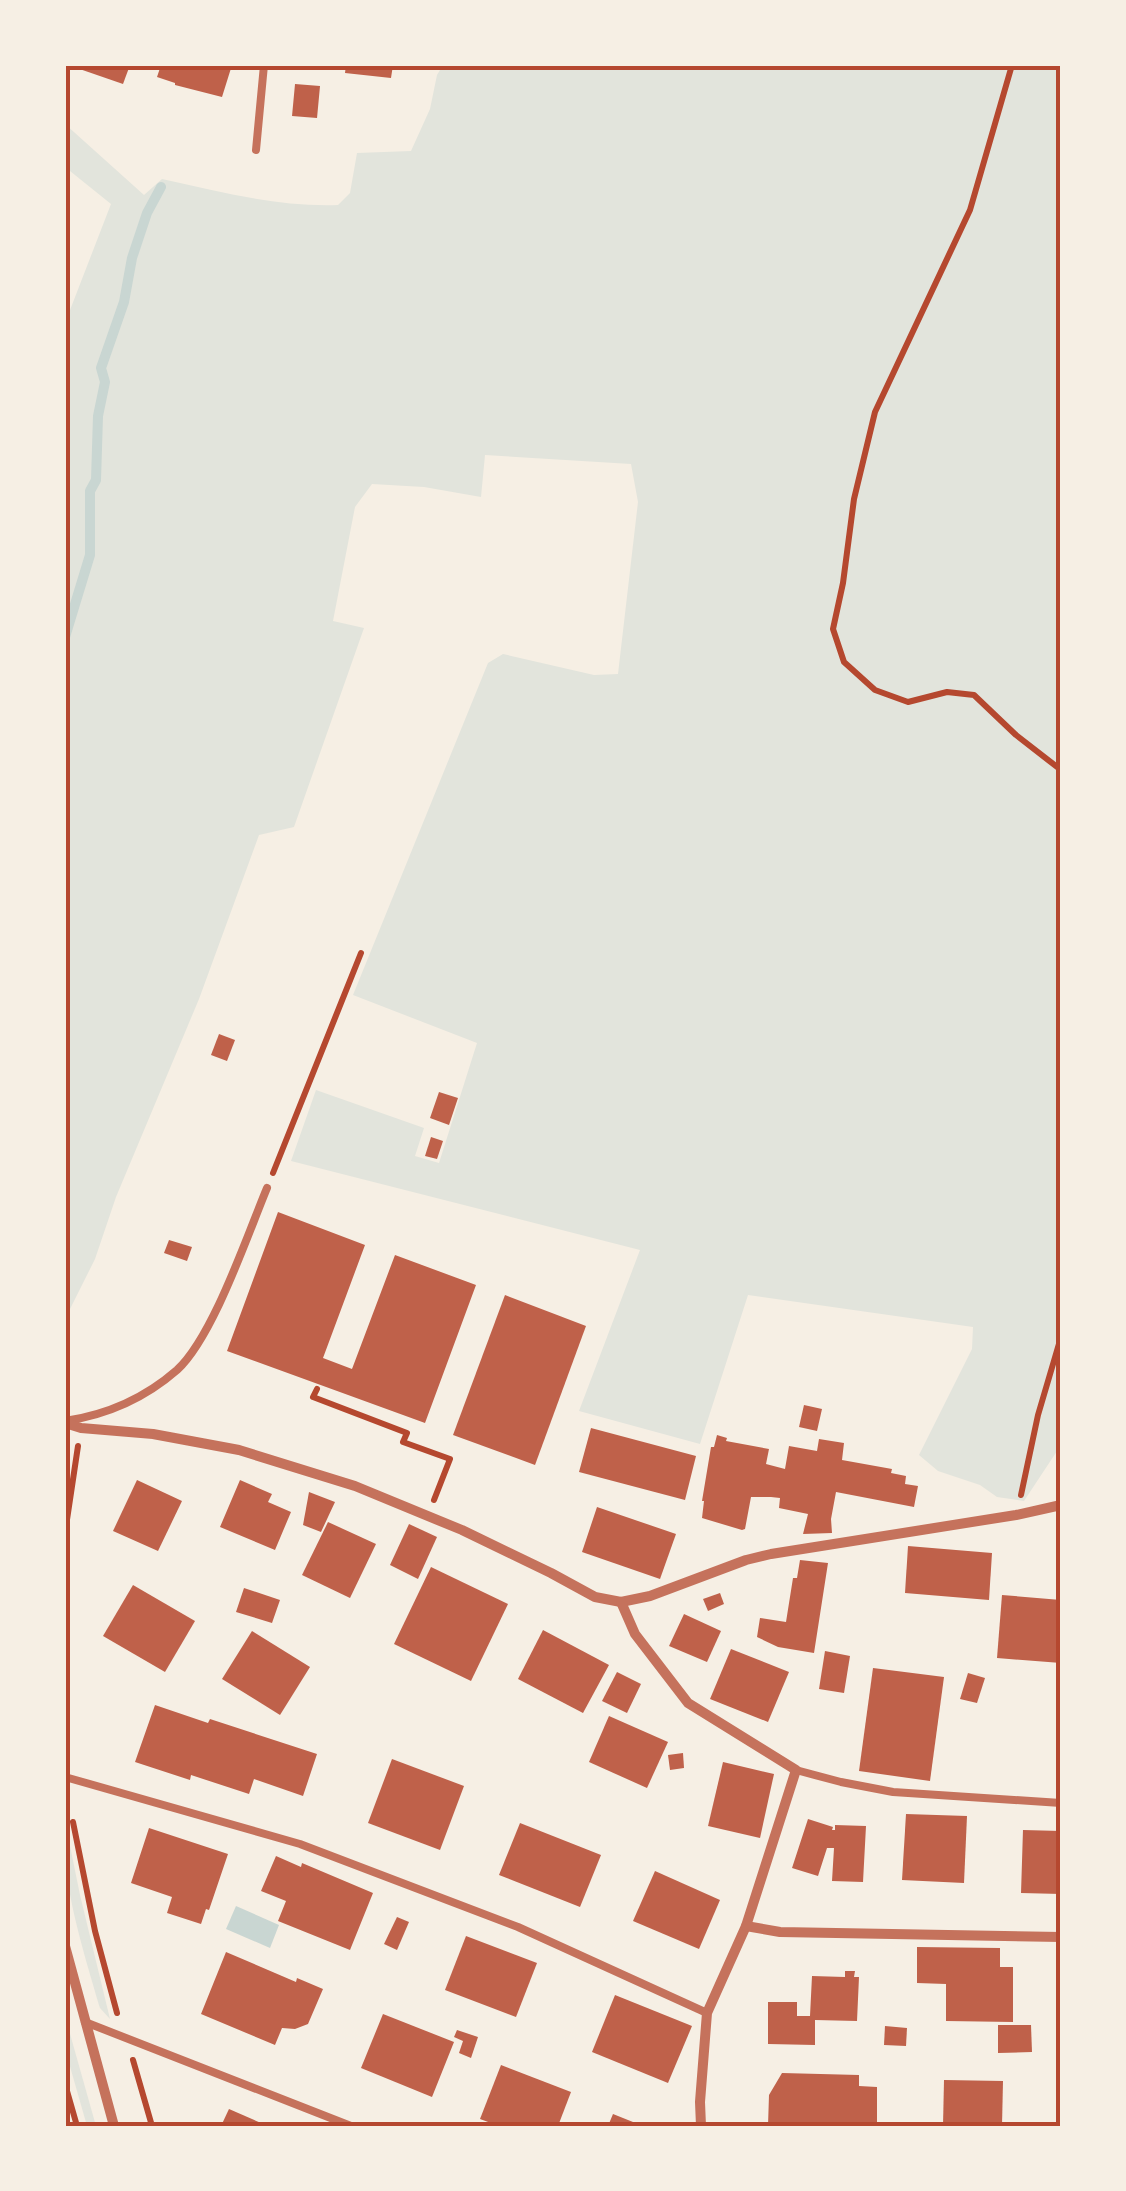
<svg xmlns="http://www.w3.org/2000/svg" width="1126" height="2191" font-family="'Varela Round',sans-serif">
<rect width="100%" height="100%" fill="#f6efe4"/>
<g fill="#e2e4dc">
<path d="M443,65h618v1380l-37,56 -27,-4 -17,-12 -42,-14 -19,-16 53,-106 1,-22 -225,-32 -48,149 -121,-33 61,-161 -349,-89 25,-71 108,38 -9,28 24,7 38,-120 -124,-48 135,-332 15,-9 91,21 24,-1 20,-172 -7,-38 -146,-9 -4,42 -57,-10 -52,-3 -17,23 -22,114 31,7 -70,199 -35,8 -60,164 -83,198 -21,62 -30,60v-996l46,-119 -46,-37v-43l79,71 18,-16c59,13 116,28 176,26l12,-12 7,-40 54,-2 19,-42 7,-34z"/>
<path d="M67,1831l13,64 30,124 -10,-11c-12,-42 -43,-137 -33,-177z"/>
<path d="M65,2016l31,110h-9l-22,-77z"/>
</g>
<path fill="#c9d6d2" d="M236,1906l43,19 -9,23 -44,-19z"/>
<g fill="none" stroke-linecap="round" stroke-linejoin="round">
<path stroke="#c9d6d2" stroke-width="10" d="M65,637l25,-82v-64l6,-11 2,-64 7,-34 -4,-14 23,-66 8,-44 15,-45 14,-26"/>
</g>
<g fill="#bf614a">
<path d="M68,65h62l-7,19z"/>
<path d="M161,65h71l-10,32 -47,-12v-2l-18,-6z"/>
<path d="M346,65h47l-2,13 -46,-5z"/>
<path d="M295,84l25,2 -3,32 -25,-2z"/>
<path d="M219,1034l16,6 -8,21 -16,-6z"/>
<path d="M439,1092l19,6 -9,27 -19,-7z"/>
<path d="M431,1137l12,4 -6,18 -12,-3z"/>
<path d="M278,1212l87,33 -42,113 29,11 43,-114 81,30 -51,138 -198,-72z"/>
<path d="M169,1240l23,7 -5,14 -23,-8z"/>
<path d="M505,1295l81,31 -51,139 -82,-30z"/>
<path d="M804,1405l18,4 -5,22 -18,-4z"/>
<path d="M591,1428l105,28 -11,44 -106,-28z"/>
<path d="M717,1435l10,3 -1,3 43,8 -3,15 19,5 4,-23 28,5 2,-12 25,4 -2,17 50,9 -1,4 15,3 -1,8 13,2 -4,21 -78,-15 -5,27 1,14 -29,1 5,-20 -29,-6 1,-10 -9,-1h-20l-6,32 -3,1 -40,-12 2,-17h-2l9,-54h3z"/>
<path d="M137,1480l45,21 -24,50 -45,-20z"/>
<path d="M240,1480l32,14 -4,8 23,10 -16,38 -55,-23z"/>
<path d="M309,1492l26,10 -14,30 -18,-7z"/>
<path d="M597,1507l79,27 -16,45 -78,-27z"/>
<path d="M328,1522l48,22 -26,54 -48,-23z"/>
<path d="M409,1524l28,13 -19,42 -28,-14z"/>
<path d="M908,1546l84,7 -3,47 -84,-7z"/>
<path d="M800,1560l28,3 -14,90 -36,-6 -21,-10 3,-19 26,4 7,-44h4z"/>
<path d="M431,1567l77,37 -37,77 -77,-37z"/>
<path d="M133,1585l62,36 -30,51 -62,-36z"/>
<path d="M244,1588l36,12 -8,23 -36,-11z"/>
<path d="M720,1593l4,11 -16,7 -5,-12z"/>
<path d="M1002,1595l59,5v63l-64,-5z"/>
<path d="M684,1614l37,17 -14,31 -38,-16z"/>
<path d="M543,1630l66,35 -26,48 -65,-34z"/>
<path d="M252,1631l58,36 -30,48 -58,-36z"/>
<path d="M731,1649l58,23 -21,50 -58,-23z"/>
<path d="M825,1651l25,5 -6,37 -25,-4z"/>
<path d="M873,1668l71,9 -14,104 -71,-10z"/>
<path d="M617,1672l24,12 -14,29 -25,-12z"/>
<path d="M968,1673l17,5 -8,25 -17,-4z"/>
<path d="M155,1705l53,18 2,-4 107,35 -14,42 -49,-17 -5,15 -58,-19 -1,5 -55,-18z"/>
<path d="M609,1716l59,26 -21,46 -58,-26z"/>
<path d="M683,1753l1,15 -14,2 -2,-15z"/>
<path d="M392,1759l72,27 -24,64 -72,-27z"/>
<path d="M723,1762l51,12 -14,64 -52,-12z"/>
<path d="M906,1814l61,2 -3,67 -62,-3z"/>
<path d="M808,1819l25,8 -1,3h3v-5l31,1 -3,56 -31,-1 2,-33h-7l-9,28 -26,-8z"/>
<path d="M520,1823l81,32 -21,52 -81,-32z"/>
<path d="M149,1828l79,26 -19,56 -3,-1 -5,15 -34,-11 5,-16 -41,-14z"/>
<path d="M1023,1830l38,1v63l-40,-1z"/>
<path d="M276,1856l25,11 1,-4 71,30 -23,57 -72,-29 8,-20 -25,-10z"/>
<path d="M655,1871l65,29 -21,49 -66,-28z"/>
<path d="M397,1917l12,5 -12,28 -13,-6z"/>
<path d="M466,1936l71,27 -21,54 -71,-27z"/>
<path d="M917,1947l83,1v19h13v55l-67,-1v-37l-29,-1z"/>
<path d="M226,1952l70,30 1,-4 26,11 -15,35 -13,5 -13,-1 -7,17 -74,-31z"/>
<path d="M845,1971h10l-1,6h5l-2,44 -42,-1v25l-47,-1v-42h29v14h13l2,-40 33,1z"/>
<path d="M615,1995l77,31 -24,57 -76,-31z"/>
<path d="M383,2014l71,28 -22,55 -71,-29z"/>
<path d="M998,2025h33l1,27 -34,1z"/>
<path d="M885,2026l22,2 -1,18 -22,-1z"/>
<path d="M457,2030l21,7 -7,21 -12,-5 4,-12 -9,-4z"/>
<path d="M501,2065l70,27 -13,34h-59l-19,-7z"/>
<path d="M782,2073l77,2v11l18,1v39h-109l1,-31z"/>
<path d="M944,2080l59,1 -1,45h-59z"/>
<path d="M229,2109l39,17h-47z"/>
<path d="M613,2114l30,12h-35z"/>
</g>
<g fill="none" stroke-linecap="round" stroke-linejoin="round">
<g stroke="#b5482f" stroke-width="6">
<path d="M1012,65l-42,145 -95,202 -21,87 -11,84 -10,46 11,33 31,28 33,12 39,-10 27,3 42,40 45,35"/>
<path d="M273,1173l88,-220"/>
<path d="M317,1389l-4,8 94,36 -4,9 47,17 -16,41"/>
<path d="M1021,1495l17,-80 23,-78"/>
<path d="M65,1533l13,-87"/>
<path d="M73,1822l22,109 22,82"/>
<path d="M133,2060l19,66"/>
<path d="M65,2084l12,42"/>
</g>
<g stroke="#c5725c" stroke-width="8">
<path d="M256,150l8,-85"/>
<path d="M65,1421c41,-6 80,-23 112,-51 36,-33 70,-134 90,-182"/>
<path d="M796,1770l45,12 52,10 168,11"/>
<path d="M65,1777l235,67 218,83 189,86"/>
<path d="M85,2022l266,104"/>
</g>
<g stroke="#c5725c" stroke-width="10">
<path d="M65,1423l16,5 72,6 86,16 116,36 107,44 89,43 44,24 26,5 29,-6 96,-36 25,-6 245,-39 45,-10"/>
<path d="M621,1602l14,32 53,69 108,67 -50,156 -39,87 -7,89 1,24"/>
<path d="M746,1926l34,6 281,5"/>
<path d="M65,1946l49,180"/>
</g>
</g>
<rect width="1126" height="2191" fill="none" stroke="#f6efe4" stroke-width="135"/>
<rect x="68" y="68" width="990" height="2056" fill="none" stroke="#b5482f" stroke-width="4"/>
</svg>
